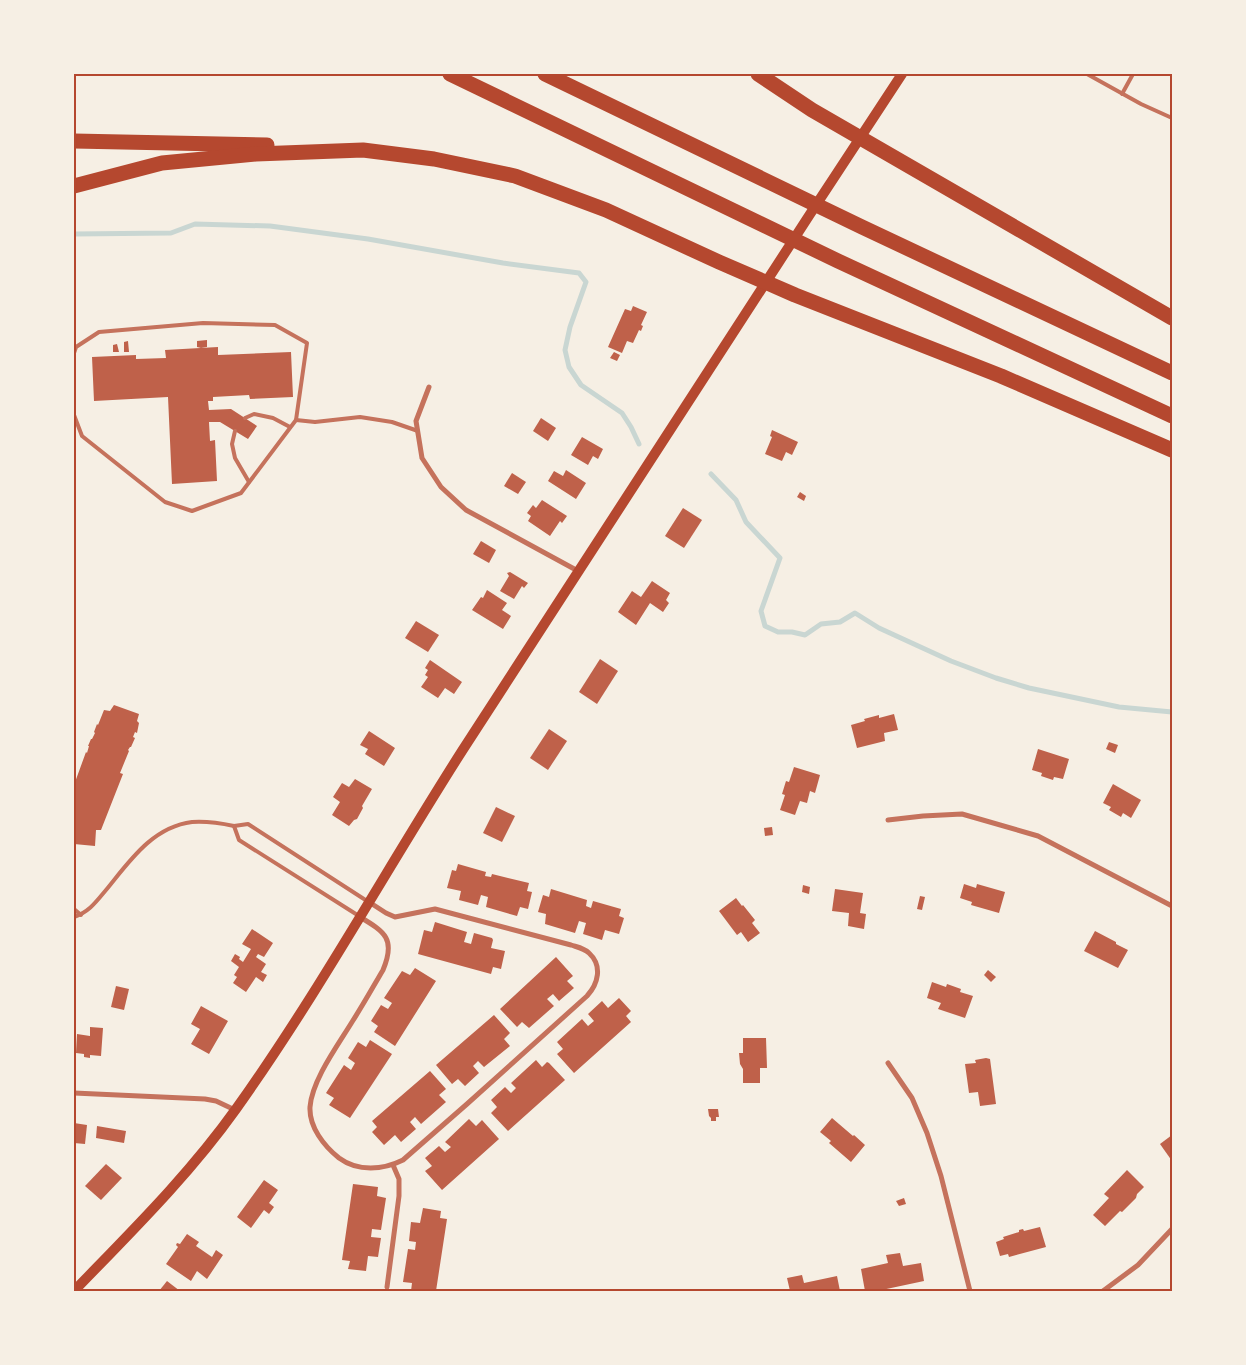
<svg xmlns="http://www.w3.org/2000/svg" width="1246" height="1365" font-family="'PT Serif',serif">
<rect width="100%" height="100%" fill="#f6efe4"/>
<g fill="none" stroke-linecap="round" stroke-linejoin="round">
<g stroke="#c9d6d2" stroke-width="5">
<path d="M74,234l97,-1 24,-9 75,2 98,13 135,24 76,10 7,9 -16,45 -5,23 4,17 12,18 41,28 9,14 8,17"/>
<path d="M711,474l25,26 10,22 34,36 -19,53 4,15 13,6h14l13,3 16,-11 19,-2 15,-9 24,15 72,33 45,17 33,10 90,19 53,5"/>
</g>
</g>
<g fill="#bf614a">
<path d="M633,306l14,6 -6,13 2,1 -2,5 -2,-1 -6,13 -6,-2 -5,12 -14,-6 17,-38 6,2z"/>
<path d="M207,340v7l-6,1 -4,-1v-6z"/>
<path d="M128,341l1,11h-5v-10z"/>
<path d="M117,344l2,8h-6v-7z"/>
<path d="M218,347v8l73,-3 2,45 -43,2 -1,-4 -36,2v4h-5l1,9 22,-1 26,17 -9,13 -28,-17h-11l1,19 5,-1 2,41 -45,3 -4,-87 -74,4 -2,-44 44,-2v4l30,-1 -1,-8z"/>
<path d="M614,352l6,3 -3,6 -7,-3z"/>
<path d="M541,418l15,10 -8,13 -15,-10z"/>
<path d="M772,430l26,12 -6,13 -6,-3 -4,9 -17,-7 7,-17 -2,-1z"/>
<path d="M582,437l21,12 -5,10 -5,-3 -5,9 -17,-10z"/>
<path d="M566,470l20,13 -10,16 -28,-18 6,-10 9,5z"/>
<path d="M512,473l14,9 -8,12 -14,-8z"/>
<path d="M800,492l6,4 -2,5 -7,-4z"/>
<path d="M542,500l25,16 -5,7 -2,-2 -10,15 -22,-15 3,-5 -4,-3 6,-8 3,3z"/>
<path d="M683,508l19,12 -18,28 -19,-12z"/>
<path d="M481,541l15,9 -7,13 -16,-9z"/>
<path d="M510,572l18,11 -4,5 -2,-2 -8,13 -14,-8 9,-15 -2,-3z"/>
<path d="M652,581l18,12 -4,7 3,3 -6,9 -13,-9 -14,22 -18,-13 14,-21 9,6z"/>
<path d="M487,590l20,13 -5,7 9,6 -8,13 -31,-19 9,-13 2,1z"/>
<path d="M416,621l23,14 -11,17 -23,-14z"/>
<path d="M600,659l18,12 -21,33 -18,-12z"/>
<path d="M430,660l32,22 -8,12 -9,-6 -7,10 -17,-11 7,-10 -3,-2 3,-5 -3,-2z"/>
<path d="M114,705l25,9 -2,7 2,2 -2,10 -2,-1 -2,5 2,1 -4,9h-1l-2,3 1,1 -9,22 3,1 -22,56h-5l-1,16 -21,-2v-59l12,-33 1,1 2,-7h-1l3,-7h1l3,-6 -1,-1 3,-8 1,1 6,-15 6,1z"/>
<path d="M894,714l4,16 -14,3 1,8 -28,7 -6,-23 14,-4 -1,-2 15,-4v3z"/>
<path d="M549,729l18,12 -19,29 -18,-12z"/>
<path d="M369,731l26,17 -11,18 -19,-12 3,-5 -8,-4z"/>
<path d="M1109,742l9,3 -3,8 -9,-4z"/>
<path d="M1038,749l31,10 -6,20 -9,-2 -1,3 -12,-4 1,-3 -10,-3z"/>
<path d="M794,767l26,8 -5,18 -5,-2 -3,12 -7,-2 -5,14 -15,-5 5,-15 -3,-1 4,-13 3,1z"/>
<path d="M355,779l17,10 -10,17 1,2 -6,11 -3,1 -5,6 -17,-11 8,-13 -7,-5 9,-14 7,4z"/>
<path d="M1113,784l28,16 -10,18 -8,-5 -2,4 -12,-7 2,-3 -8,-4z"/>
<path d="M496,807l19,9 -13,26 -19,-9z"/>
<path d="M772,827l1,8 -8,1 -1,-8z"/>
<path d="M458,864l28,8 -1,4 6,1 1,-3 37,9 -2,8 5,1 -4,17 -8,-2 -3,9 -31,-9 2,-10 -7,-2 -3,10 -19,-5 2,-9 -14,-3 5,-18 4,1z"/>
<path d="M964,884l12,4 1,-4 28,8 -6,21 -28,-8 1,-3 -12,-4z"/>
<path d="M803,885l7,2 -1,7 -7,-2z"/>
<path d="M551,889l36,11 -1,6 5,2 2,-7 28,8 -2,7 5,2 -5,16 -14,-4 -3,10 -19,-6 3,-11 -7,-2 -4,12 -30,-9 1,-10 -8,-2 5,-17 6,2z"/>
<path d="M835,889l28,4 -3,20 6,1 -2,15 -16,-3 1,-13 -17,-2z"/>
<path d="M920,896l5,1 -3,13 -5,-1z"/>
<path d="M736,898l6,8 1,-1 12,15 -3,3 8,10 -12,9 -7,-10 -4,3 -18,-24z"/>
<path d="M435,922l32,10 -3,10 7,2 3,-11 18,5 1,2 -2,8 14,3 -4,18 -8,-2 -2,7 -73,-20 6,-24 8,2z"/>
<path d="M252,929l21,14 -9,14 -6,-3 -2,3 10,7 -5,8 6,3 -4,7 -7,-5 -10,15 -13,-9 4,-6 -3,-2 5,-8 -8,-6 4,-7 5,3 -1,2 4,3 8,-13 -9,-5z"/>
<path d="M1095,931l21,11v2l12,6 -10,18 -34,-17z"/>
<path d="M556,957l17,19 -6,5 7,7 -15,13 -6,-7 -6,5 7,7 -25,22 -7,-6 -5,5 -17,-18z"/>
<path d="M415,968l21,13 -41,65 -21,-14 4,-6 -7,-5 10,-16 7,4 4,-6 -8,-5 18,-27 8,4z"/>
<path d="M988,970l8,7 -5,5 -7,-7z"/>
<path d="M932,982l14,5 1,-3 14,5 -1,3 13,4 -8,22 -27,-9 3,-6 -14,-5z"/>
<path d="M116,986l13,3 -5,21 -13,-3z"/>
<path d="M619,998l12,13 -5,5 5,6 -57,51 -17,-19 6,-5 -6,-7 25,-23 6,7 6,-5 -6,-7 14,-13 6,7z"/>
<path d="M201,1006l27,15 -19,33 -18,-10 9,-15 -9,-5z"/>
<path d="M494,1015l16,18 -6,6 6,7 -26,21 -6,-6 -5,5 6,7 -14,13 -7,-7 -6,5 -16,-19z"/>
<path d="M90,1027l13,1 -2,28 -11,-1v3l-6,-1v-3l-8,-1 1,-19 13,2z"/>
<path d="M743,1038h23l1,30h-7v15h-17v-14l-3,-5 -1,-11h4z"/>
<path d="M370,1040l22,14 -42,64 -21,-13 5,-7 -8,-5 18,-28 7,5 4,-7 -7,-5 10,-16 8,5z"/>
<path d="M986,1058l4,1 6,45 -16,2 -2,-14 -9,1 -4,-29 11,-1 -1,-3z"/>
<path d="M536,1060l6,7 5,-5 2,1 16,17 -57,51 -17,-18 6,-6 -6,-7 14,-13 6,6 5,-5 -5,-5z"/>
<path d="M430,1071l16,18 -7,6 7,7 -25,22 -6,-7 -5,5 6,7 -15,13 -6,-7 -11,10 -12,-13 5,-5 -5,-6z"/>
<path d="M708,1109h10l1,8h-3v4h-5v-3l-2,-2z"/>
<path d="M832,1118l21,18 1,-1 11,10 -14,17 -22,-19 2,-2 -11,-9z"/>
<path d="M469,1119l7,7 6,-6 17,19 -57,51 -17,-19 7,-5 -7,-8 14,-12 6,6 6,-5 -6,-5z"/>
<path d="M74,1123l13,2 -2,19 -11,-1z"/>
<path d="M97,1126l29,5 -2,12 -28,-5z"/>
<path d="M1172,1135v26l-12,-17z"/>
<path d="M106,1164l16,14 -21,22 -16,-14z"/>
<path d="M1127,1170l17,17 -7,7 -1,4 -14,14 -2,-1 -15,15 -12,-11 16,-17 -5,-4z"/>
<path d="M264,1180l14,10 -9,13 5,4 -5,7 -5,-4 -13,18 -14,-11z"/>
<path d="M353,1184l25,3 -1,9 9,2 -5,32 -9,-1 -1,8 10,1 -3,19 -10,-1 -2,15 -18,-2 2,-8 -8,-1z"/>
<path d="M904,1198l2,6 -7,2 -3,-5z"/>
<path d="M423,1208l18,3 -1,7 7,1 -11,72h-25l1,-8 -9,-1 5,-33 7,1 1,-8 -7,-1 2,-19 9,1z"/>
<path d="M1040,1227l6,20 -37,10 -1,-3 -8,2 -4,-14 8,-3 -1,-2 16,-5v-2l4,-1 1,2z"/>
<path d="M187,1234l12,8 -3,4 16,11 4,-7 7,5 -16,24 -10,-8 -6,10 -25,-17 12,-17 -2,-2 1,-2 3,1z"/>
<path d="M900,1253l3,13 18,-3 3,18 -47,10h-12l-4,-22 27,-6 -2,-8z"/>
<path d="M802,1275l2,8 33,-7 3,15h-50l-3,-13z"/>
<path d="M167,1281l13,10h-21z"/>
</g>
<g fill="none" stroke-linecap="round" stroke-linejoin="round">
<g stroke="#c5725c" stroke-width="4">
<path d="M1087,74l54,30 31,14"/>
<path d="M1122,94l11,-20"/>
<path d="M74,353l2,-6 23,-15 104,-9 72,2 32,18 -11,77 -55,73 -49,18 -27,-9 -83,-66 -8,-21"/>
<path d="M245,418l9,-4 19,4 17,9"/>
<path d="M296,420l19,2 45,-5 32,5 26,9"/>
<path d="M235,431l-3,13 3,14 14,24"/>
<path d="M74,909l7,6"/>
<path d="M359,916l-120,-76 -5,-14 14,-2 119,77"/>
<path d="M74,917c15,-5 22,-15 32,-27 23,-28 46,-63 86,-68 14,-1 28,1 42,4"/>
</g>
<g stroke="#c5725c" stroke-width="5">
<path d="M429,387l-13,34 6,37 19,29 25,23 112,61"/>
<path d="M888,820l35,-4 39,-2 76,22 134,70"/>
<path d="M360,917c25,15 36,22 23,53 -10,17 -20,35 -31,52 -14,23 -40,58 -42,85 -1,20 14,39 29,51 19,14 44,12 64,2l64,-56 120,-108c11,-12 16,-30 2,-43 -5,-5 -12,-6 -18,-8l-136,-36 -40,8 -9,-4 -17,-11"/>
<path d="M888,1063l24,35 15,35 14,43 29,115"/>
<path d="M74,1093l131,6 11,2 19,9"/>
<path d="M387,1287l12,-91v-17l-6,-14"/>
<path d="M1103,1291l35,-26 34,-36"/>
</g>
<path stroke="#b5482f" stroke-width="10" d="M74,1291c56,-58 115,-116 162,-182 82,-115 150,-239 226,-358 145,-226 292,-452 440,-677"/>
<g stroke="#b5482f" stroke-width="15">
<path d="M450,74l388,187 334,155"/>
<path d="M545,74l317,153 310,146"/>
<path d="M758,74l54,36 360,208"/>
<path d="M74,141l193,4"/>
<path d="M74,186l88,-23 94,-9 107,-4 71,9 81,17 91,34 113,52 76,33 206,81 171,74"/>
</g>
</g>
<rect width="1246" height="1365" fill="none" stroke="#f6efe4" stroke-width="150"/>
<rect x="75" y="75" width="1096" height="1215" fill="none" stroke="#b5482f" stroke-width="2"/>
</svg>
